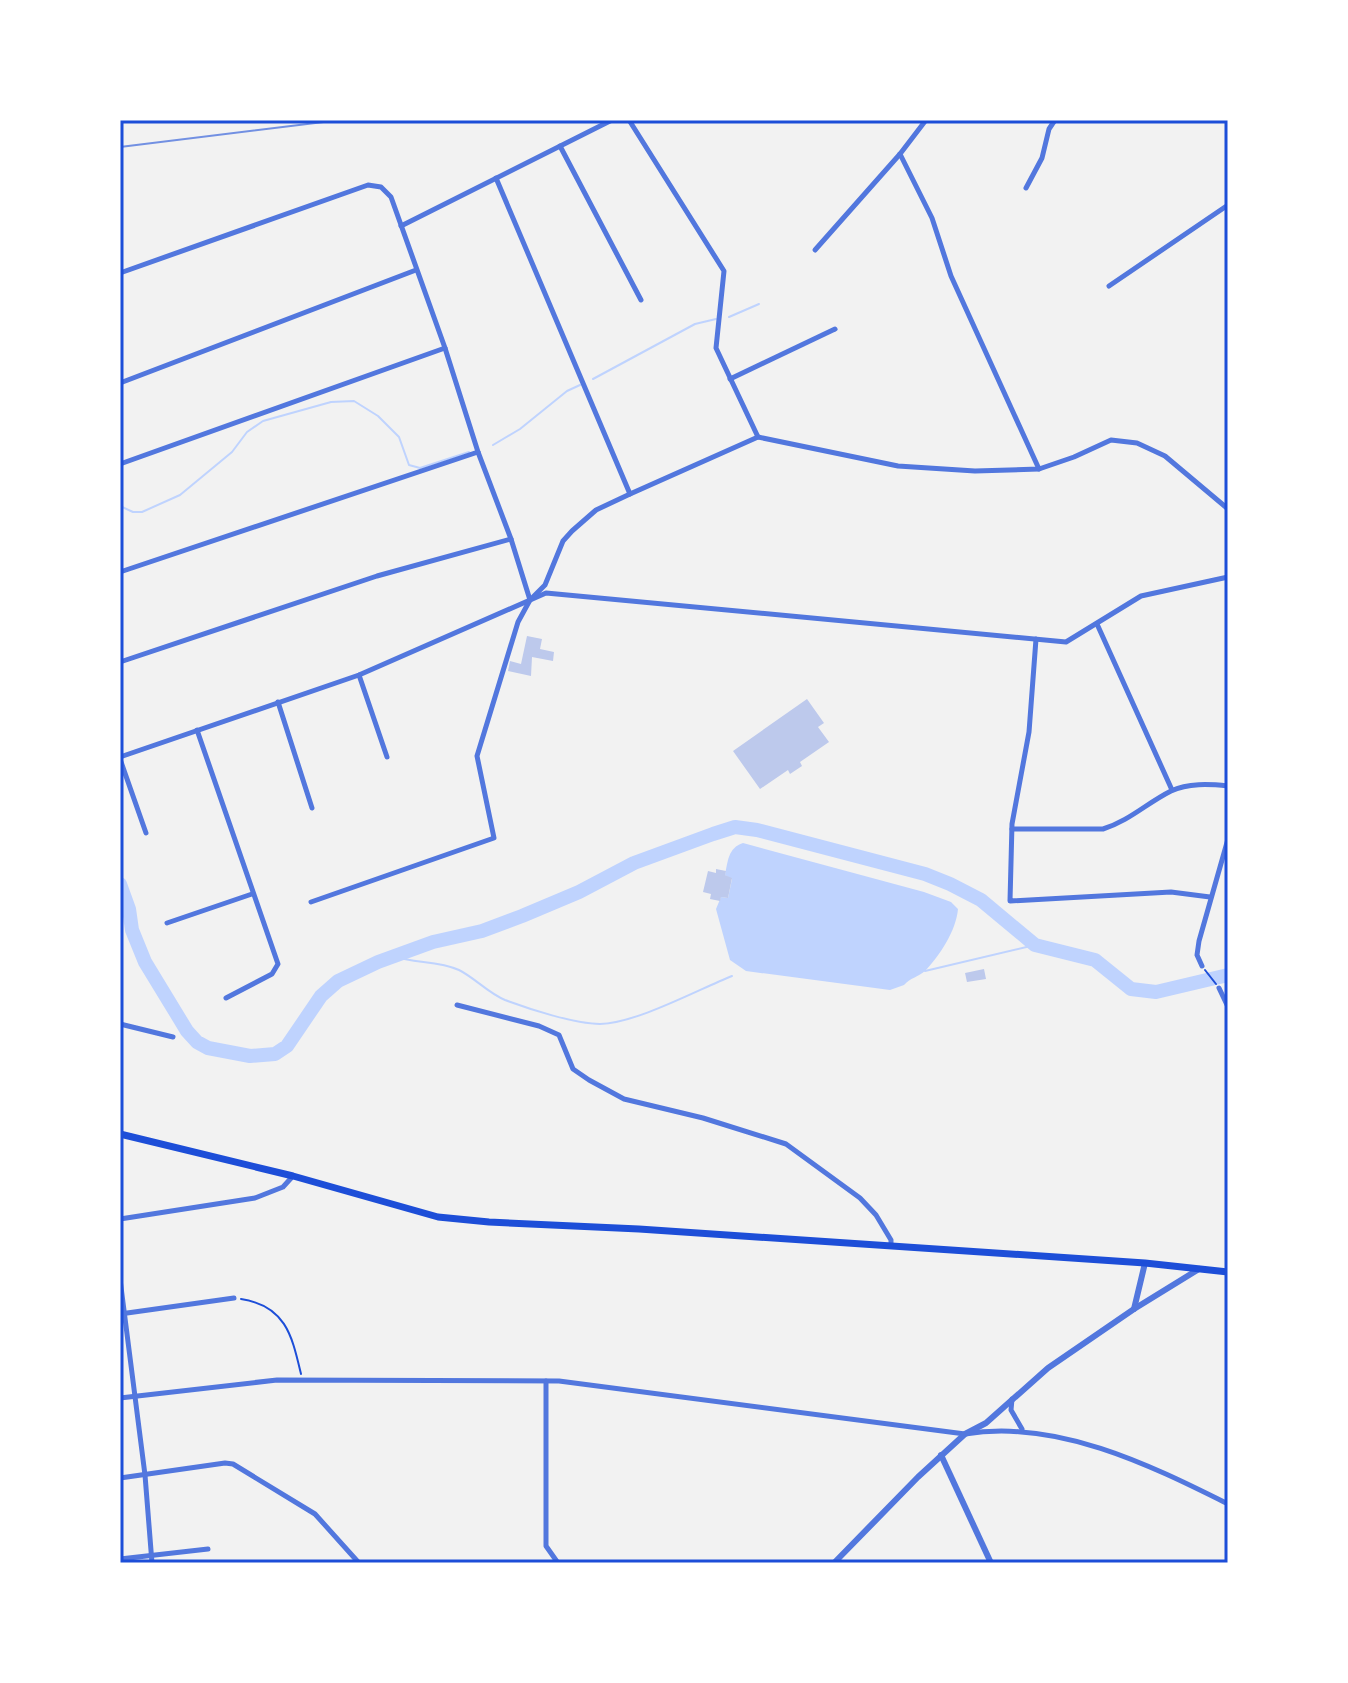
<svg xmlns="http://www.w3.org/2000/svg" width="1348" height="1683" font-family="'Noto Sans',sans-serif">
<rect width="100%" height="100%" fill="#f2f2f2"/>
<path fill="#bfd3fe" d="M743,843l181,49 27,10 7,7c-2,22 -18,46 -33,62 -7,6 -15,7 -21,14l-14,5 -144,-19 -16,-11 -14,-51 5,-12 7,1 4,-19 -7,-4c3,-14 3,-27 18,-32z"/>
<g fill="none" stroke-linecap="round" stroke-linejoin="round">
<g stroke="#bfd3fe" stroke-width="2">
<path d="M729,317l30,-13"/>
<path d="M593,379l102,-55 21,-5"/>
<path d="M493,445l27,-16 47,-38 13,-6"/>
<path d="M120,506l13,6h9l38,-17 52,-43 15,-20 16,-11 68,-19 23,-1 24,15 21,21 10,28 11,3 49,-16"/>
<path d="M393,956c22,8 44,4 66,14 16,8 29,23 46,30 24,9 70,24 95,24 37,-1 97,-34 132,-48"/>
<path d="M925,971l110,-26"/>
</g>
<path stroke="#bfd3fe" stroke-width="14" d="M120,884l9,25 3,21 13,32 42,69 10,11 11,6 42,8 25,-2 12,-8 34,-50 17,-15 40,-19 55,-20 49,-11 40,-15 57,-24 55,-29 79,-29 22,-7 22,3 168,44 25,10 31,16 54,45 60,15 36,29 25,3 72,-17"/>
</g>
<g fill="#bdc9ec">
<path d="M527,636l15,3 -2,10 14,3 -1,9 -21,-4 -1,19 -23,-5 2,-10 11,3z"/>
<path d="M807,699l17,24 -6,4 11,15 -29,20 2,4 -12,8 -2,-4 -28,19 -27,-38z"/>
<path d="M716,869l10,2 -1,4 7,3 -4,20 -7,-1 -1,4 -10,-2 1,-5 -8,-2 5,-21 8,2z"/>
<path d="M984,969l2,10 -19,3 -2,-9z"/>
</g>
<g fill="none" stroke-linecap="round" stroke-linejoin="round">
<g stroke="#1d4ed8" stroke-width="2">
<path d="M1205,970l11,14"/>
<path d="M241,1299c45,7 51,37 60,75"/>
</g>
<g stroke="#5277de" stroke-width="5">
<path d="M629,120l95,151 -8,77 42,89"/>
<path d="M560,146l81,154"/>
<path d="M900,154l32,64 19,58 88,193"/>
<path d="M496,178l134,316"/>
<path d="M1026,188l16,-30 7,-29 6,-9"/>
<path d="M401,226l211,-106"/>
<path d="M815,250l85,-96 26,-34"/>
<path d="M120,273l248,-88 13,2 10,10 54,151 33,104 33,87 19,61"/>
<path d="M1109,286l119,-81"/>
<path d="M730,379l105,-50"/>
<path d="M120,383l296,-113"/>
<path d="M120,464l325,-116"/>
<path d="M120,572l358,-120"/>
<path d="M1097,624l75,166"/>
<path d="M1036,639l-7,93 -17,92 -2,77 161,-9 39,5"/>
<path d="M120,662l257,-86 134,-37"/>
<path d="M359,675l28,82"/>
<path d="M278,702l34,106"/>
<path d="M197,730l81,234 -6,10 -46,24"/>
<path d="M120,757l239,-82 187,-82 520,49 75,-46 87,-19"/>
<path d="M120,759l26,74"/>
<path d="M1012,829h91c26,-8 44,-26 68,-38 17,-8 38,-7 57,-5"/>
<path d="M311,902l183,-64 -17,-82 41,-134 12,-22 15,-15 18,-44 9,-10 24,-21 34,-16 128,-57 140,29 77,5 64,-2 35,-12 37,-17 26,3 28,13 63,53"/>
<path d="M167,923l85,-29"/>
<path d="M1202,966l-5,-11 2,-14 29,-102"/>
<path d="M1219,988l9,19"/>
<path d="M457,1005l82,21 20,9 14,34 16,11 35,19 79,19 83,26 74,54 16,17 15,25v6"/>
<path d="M120,1024l53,13"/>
<path d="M120,1219l135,-21 28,-11 10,-11"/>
<path d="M120,1279l25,196 7,88"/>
<path d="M120,1314l114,-16"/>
<path d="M546,1381v165l12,17"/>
<path d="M120,1398l157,-18 282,1 406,53c91,-15 183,30 263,70"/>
<path d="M1012,1399l-1,11 11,19"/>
<path d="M120,1478l105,-15 8,1 82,50 44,49"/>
<path d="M120,1559l88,-10"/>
</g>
<g stroke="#5277de" stroke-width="6">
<path d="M1134,1309l11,-46"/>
<path d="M941,1455l50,108"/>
<path d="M834,1563l84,-86 47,-43 21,-11 62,-55 86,-59 65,-40"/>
</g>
<path stroke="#1d4ed8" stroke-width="7" d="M120,1134l173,42 145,41 51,5 150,7 506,34 83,9"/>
<path stroke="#7290e2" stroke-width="2" d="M120,147l220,-27"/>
</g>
<rect width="1348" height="1683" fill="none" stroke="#ffffff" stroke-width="244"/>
<rect x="122" y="122" width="1104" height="1439" fill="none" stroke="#1d4ed8" stroke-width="3"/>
</svg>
